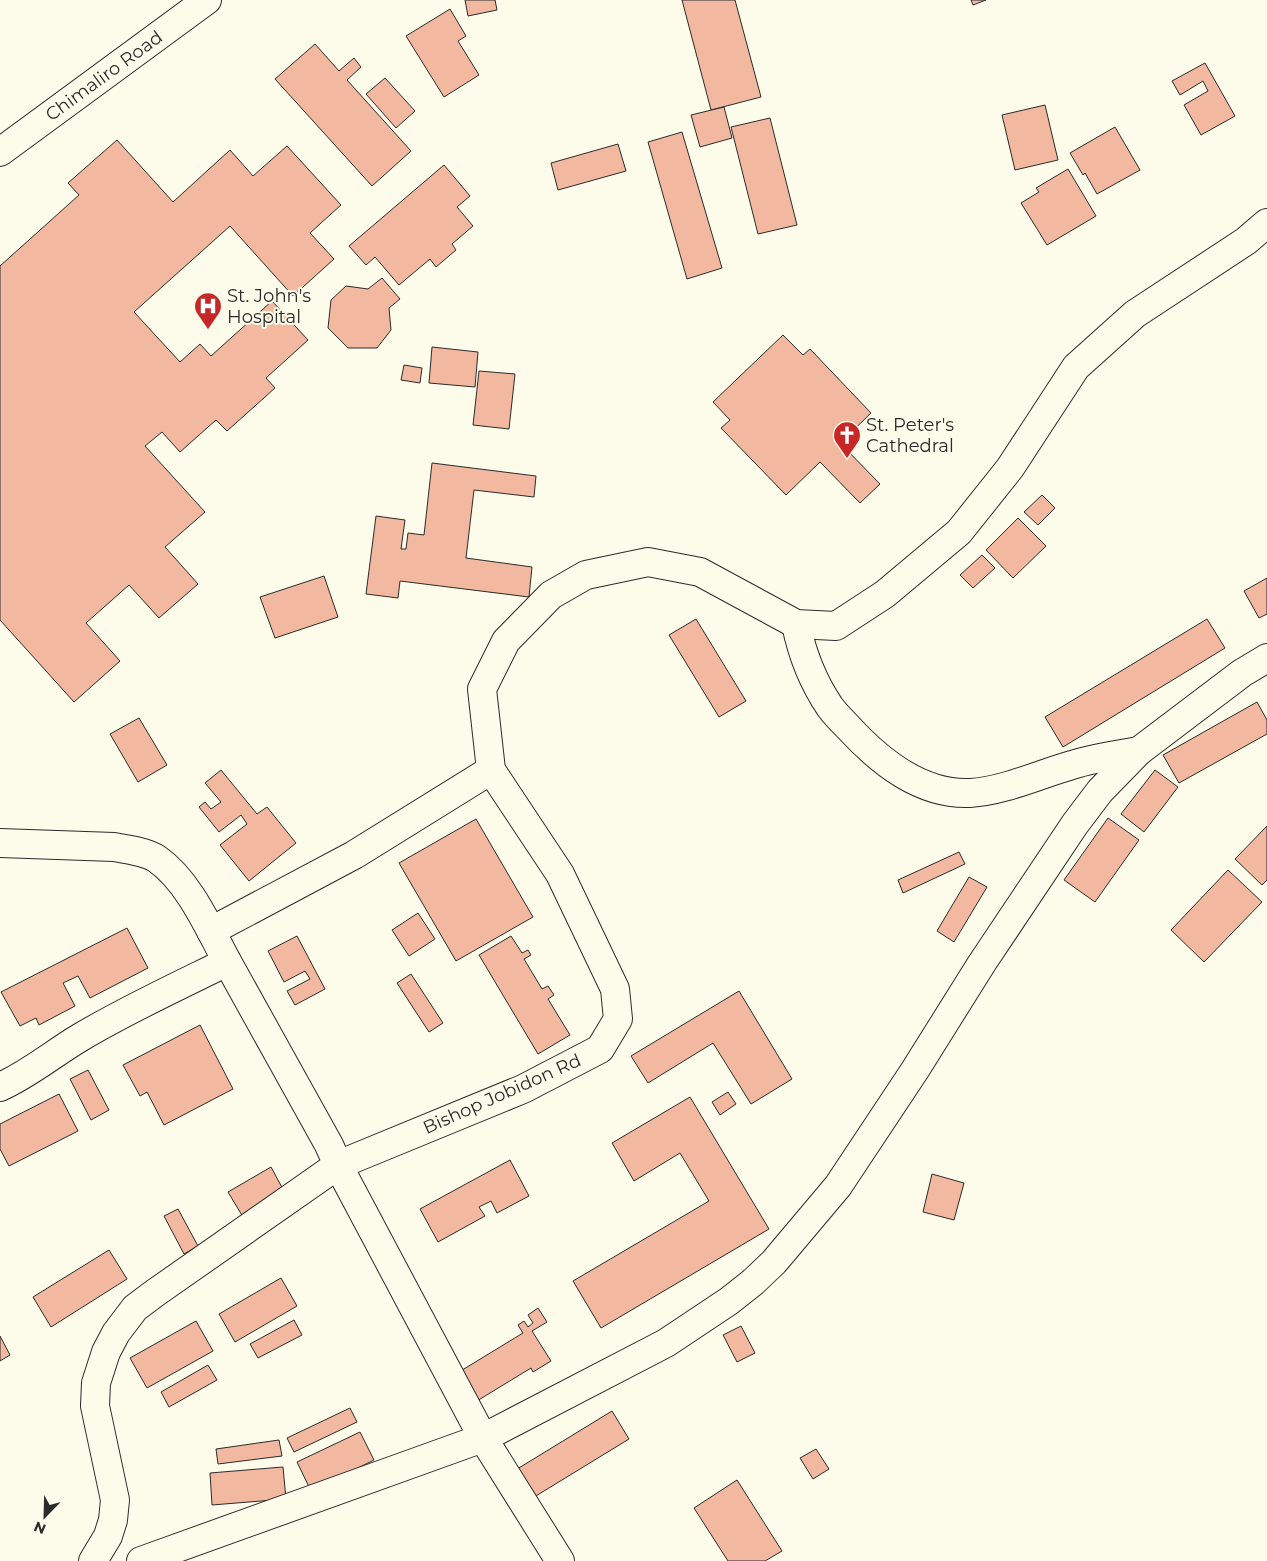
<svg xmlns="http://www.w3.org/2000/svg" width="1267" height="1561" font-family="Montserrat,sans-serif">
<rect width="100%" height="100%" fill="#fdfbea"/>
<g fill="#f2b8a0" stroke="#2b2b2b">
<path d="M465,0h30l2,10 -29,6z"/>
<path d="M682,0h53l26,97 -50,13z"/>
<path d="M971,0h15l-13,5z"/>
<path d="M450,9l16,27 -8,5 21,34 -35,22 -38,-61z"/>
<path d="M315,44l24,27 15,-13 7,9 -14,13 64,71 -39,35 -97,-107z"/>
<path d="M1205,63l30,53 -34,19 -17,-30 24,-14 -5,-10 -23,14 -8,-14z"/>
<path d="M385,78l30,33 -19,17 -30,-34z"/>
<path d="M1045,105l13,55 -43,10 -13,-55z"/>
<path d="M724,107l8,31 -32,9 -9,-32z"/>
<path d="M770,118l27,107 -39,9 -27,-107z"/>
<path d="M1115,127l25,43 -43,24 -12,-21 -2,2 -13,-22z"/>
<path d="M682,132l40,136 -35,11 -39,-137z"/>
<path d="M117,140l56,62 57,-52 23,26 34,-30 54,59 -31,28 24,26 -41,37 -63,-70 -96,86 46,50 20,-18 11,12 61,-55 36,39 -42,38 9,10 -48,43 -11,-11 -36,32 -18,-20 -17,14 60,66 -40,35 33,37 -39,34 -30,-33 -43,38 34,38 -46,41 -74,-82v-354l79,-71 -11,-12z"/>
<path d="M618,144l8,27 -68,19 -7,-27z"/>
<path d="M444,165l26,31 -13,11 16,19 -21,18 4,6 -20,17 -6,-8 -31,26 -24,-28 -9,8 -17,-19z"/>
<path d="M1068,169l28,47 -49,29 -26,-42 18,-11 -3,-4z"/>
<path d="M382,278l18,21 -11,9 2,22 -14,18h-29l-20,-20 3,-28 15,-14 22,3z"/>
<path d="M783,335l20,20 7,-6 61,64 -31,30 40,41 -20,19 -40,-41 -34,33 -65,-67 9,-8 -17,-18z"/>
<path d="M432,347l46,5 -3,35 -46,-4z"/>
<path d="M404,365l18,3 -2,15 -19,-3z"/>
<path d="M479,371l36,3 -6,55 -36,-4z"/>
<path d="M432,463l104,13 -2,21 -60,-7 -8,68 66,9 -3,30 -129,-16 -2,17 -32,-4 10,-78 29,4 -4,29h5l2,-16 16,2z"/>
<path d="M1042,495l13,13 -17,17 -14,-13z"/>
<path d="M1018,518l28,28 -33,32 -27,-28z"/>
<path d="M982,555l13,13 -22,20 -13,-13z"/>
<path d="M324,576l14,41 -63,21 -15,-41z"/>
<path d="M1267,578v36l-8,4 -15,-27z"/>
<path d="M696,619l50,82 -27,16 -50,-82z"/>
<path d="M1207,619l18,29 -162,99 -18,-30z"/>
<path d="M1257,702l10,18v14l-88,49 -16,-28z"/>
<path d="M139,718l28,47 -29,17 -28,-48z"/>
<path d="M221,770l36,44 10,-7 29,36 -47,38 -29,-36 27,-21 -6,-9 -22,17 -20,-25 6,-5 6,7 10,-7 -16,-19z"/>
<path d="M1155,770l23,17 -34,45 -23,-18z"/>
<path d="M1108,818l31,22 -44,62 -31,-22z"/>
<path d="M476,819l57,98 -77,44 -57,-98z"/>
<path d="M1267,826v54l-5,5 -27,-26z"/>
<path d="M959,852l6,12 -62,29 -5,-13z"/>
<path d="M1228,870l34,32 -58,60 -33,-32z"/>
<path d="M969,877l18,10 -33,55 -17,-11z"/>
<path d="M418,913l17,26 -26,17 -17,-26z"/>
<path d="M127,928l21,40 -58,30 -12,-22 -15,7 12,23 -36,19 -3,-7 -16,8 -19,-34z"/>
<path d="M297,936l28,53 -30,16 -8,-14 23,-12 -5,-8 -21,11 -16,-31z"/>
<path d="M511,936l11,17 6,-3 3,5 -7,4 18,30 6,-3 6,9 -6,4 22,36 -32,19 -59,-99z"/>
<path d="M411,974l32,49 -14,9 -32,-49z"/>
<path d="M739,991l53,88 -41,25 -38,-61 -65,40 -17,-27z"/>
<path d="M200,1025l33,64 -69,36 -17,-33 -7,4 -17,-31z"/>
<path d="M88,1070l21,40 -18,10 -21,-41z"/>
<path d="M728,1092l8,12 -16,11 -8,-13z"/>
<path d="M59,1094l19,37 -69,35 -9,-17v-25z"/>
<path d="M690,1097l79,132 -168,99 -28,-47 136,-80 -29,-48 -46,28 -22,-38z"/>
<path d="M510,1160l19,36 -32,17 -6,-12 -12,6 6,9 -47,26 -18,-33z"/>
<path d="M271,1167l14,26 -42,24 -15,-25z"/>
<path d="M932,1174l32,9 -10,37 -31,-8z"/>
<path d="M178,1209l20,37 -14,8 -20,-38z"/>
<path d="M109,1250l18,29 -76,48 -18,-30z"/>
<path d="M281,1278l16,28 -62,36 -16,-28z"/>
<path d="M538,1308l9,14 -15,9 19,30 -18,11 -2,-4 -59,36 -18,-29 69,-42 -5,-8 6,-4 4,6 5,-4 -5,-8z"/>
<path d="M294,1320l8,15 -44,23 -8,-14z"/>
<path d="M196,1321l17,30 -66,37 -17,-30z"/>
<path d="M741,1326l14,27 -18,9 -14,-27z"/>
<path d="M0,1336l10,19 -10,6z"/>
<path d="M208,1365l9,15 -48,27 -8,-15z"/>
<path d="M350,1408l7,14 -63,30 -7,-14z"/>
<path d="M612,1411l17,28 -103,63 -17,-28z"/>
<path d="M360,1432l14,28 -63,31 -14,-29z"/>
<path d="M279,1440l3,16 -64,8 -2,-15z"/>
<path d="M816,1449l13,20 -16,10 -13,-21z"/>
<path d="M283,1467l3,32 -74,6 -2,-32z"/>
<path d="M737,1480l45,71 -17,10h-37l-34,-53z"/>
</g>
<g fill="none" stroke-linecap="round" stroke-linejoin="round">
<g stroke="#2b2b2b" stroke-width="30">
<g id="street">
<path d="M796,624c6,30 17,58 34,83 5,7 12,14 18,20 32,35 73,68 122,66 34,-2 70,-19 102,-28 22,-7 45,-10 67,-14"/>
<path d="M0,843l114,4c12,2 33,5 43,12 33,23 53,72 72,106 33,60 67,120 100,180l9,20 145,273 77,123"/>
<path d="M211,931l143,-76 137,-85"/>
<path d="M0,1087c29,-13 54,-34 81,-50 47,-28 97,-51 146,-75"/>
<path d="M93,1561l15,-25 5,-16 2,-20 -20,-94 1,-23 10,-31 10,-19 19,-25 20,-15 183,-128 185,-76 77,-40 18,-30 -3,-30 -55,-115 -69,-104 -9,-81 24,-48 45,-46 35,-20 62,-13 52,10 96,52 40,2 49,-32 74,-62 51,-64 66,-101 59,-53 111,-73 21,-18"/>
<path d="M141,1561l342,-123 183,-95 63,-42 24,-19 21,-20 64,-76 77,-116 67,-107 93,-139 25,-33 39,-40 103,-78 25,-15"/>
</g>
</g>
<g stroke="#2b2b2b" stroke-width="30">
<path id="secondary" d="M0,152l207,-152"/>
</g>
<use href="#street" stroke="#fdfbea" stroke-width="28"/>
<use href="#secondary" stroke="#fdfbea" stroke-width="28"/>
</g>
<defs>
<g id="hospital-pin" transform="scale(1.4375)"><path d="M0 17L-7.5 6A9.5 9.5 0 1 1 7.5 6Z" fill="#c62828" stroke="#fdfbea"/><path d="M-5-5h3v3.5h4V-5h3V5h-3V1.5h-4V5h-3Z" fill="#fff"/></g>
<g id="church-pin" transform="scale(1.4375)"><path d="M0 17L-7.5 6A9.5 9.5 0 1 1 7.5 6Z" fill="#c62828" stroke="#fdfbea"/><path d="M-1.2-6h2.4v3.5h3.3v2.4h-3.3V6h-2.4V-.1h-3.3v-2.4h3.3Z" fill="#fff"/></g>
</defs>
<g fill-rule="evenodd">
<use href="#hospital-pin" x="208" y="306"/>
<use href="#church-pin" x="847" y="435"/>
</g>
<g text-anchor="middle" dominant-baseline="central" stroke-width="4" stroke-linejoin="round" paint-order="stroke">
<g font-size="18" fill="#2b2b2b" stroke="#fdfbea">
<text transform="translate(104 76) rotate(-36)">Chimaliro Road</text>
<text transform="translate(502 1094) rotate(-24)">Bishop Jobidon Rd</text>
</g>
<g font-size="18" fill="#2b2b2b" stroke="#fdfbea" text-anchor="start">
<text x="227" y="296">St. John's<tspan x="227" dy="21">Hospital</tspan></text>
<text x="866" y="425">St. Peter's<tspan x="866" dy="21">Cathedral</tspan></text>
</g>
</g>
<g transform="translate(45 1516) rotate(203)" stroke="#fdfbea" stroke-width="4" paint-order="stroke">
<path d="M0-4L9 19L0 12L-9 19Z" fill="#2b2b2b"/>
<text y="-8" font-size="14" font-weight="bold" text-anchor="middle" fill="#2b2b2b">N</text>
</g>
</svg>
